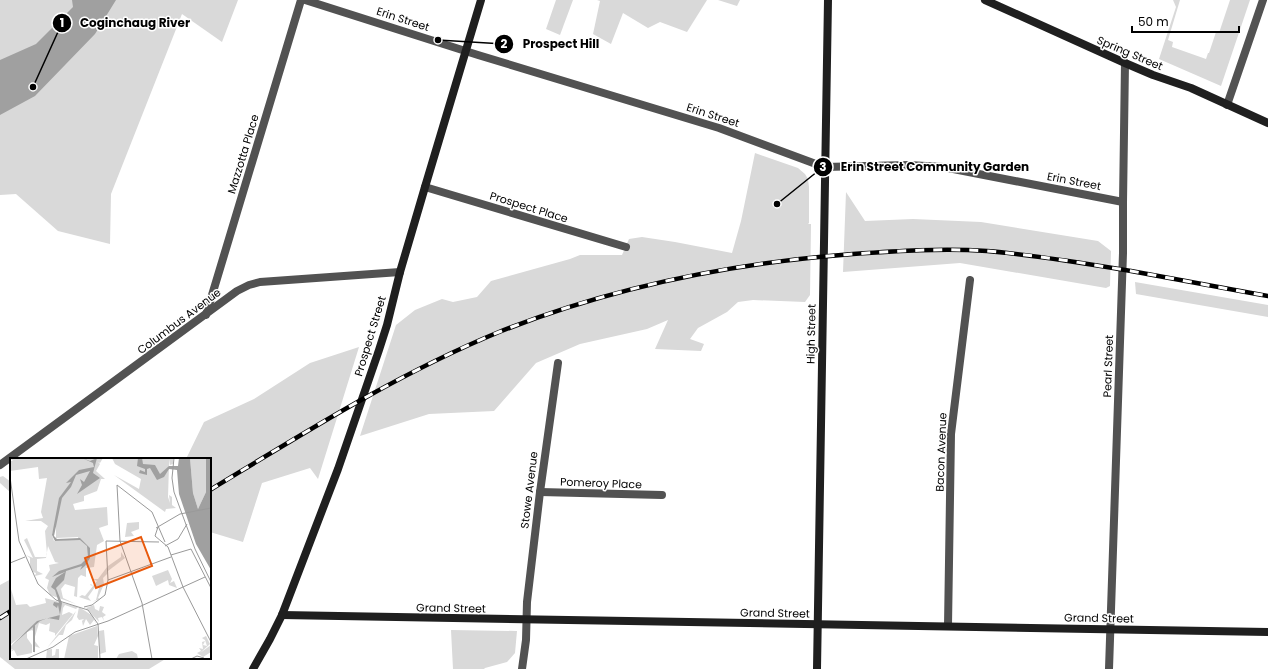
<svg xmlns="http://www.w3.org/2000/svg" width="1268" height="669" font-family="Poppins,sans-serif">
<rect width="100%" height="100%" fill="#fff"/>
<g fill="#d9d9d9">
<path d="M0,0h238l-16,42 -40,-28 -71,180 -1,50 -52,-13 -42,-37 -16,1z"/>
<path d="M556,0h17l-13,35 -14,-6z"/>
<path d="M597,0h110l-20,32 -27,-10 -12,6 -25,-15 -12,31 -18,-10 7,-33z"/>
<path d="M718,0h22l-3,6z"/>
<path d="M1173,0h7l-12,40 5,2 -1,5 34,12 2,-6h1l7,-21 3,1 11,-33h20l-29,86 -62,-27 17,-52z"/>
<path d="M755,153l43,15 7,6 3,5 1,8v36l-1,1h3l-1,71 -5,7 -52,-2 -15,2 -11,10 -29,16 -8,11 14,5 -3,7 -46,-2 13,-29 -21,9 -67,15 -44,19 -42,48 -65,3 -69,22 36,-111 19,-15 27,-11 11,3 24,-5 14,-16 79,-22 10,-4h42l7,-16 13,-2 33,5 57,11 9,-32z"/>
<path d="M846,192l19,29 48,-2 68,3 117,19 13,10 -1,35 -4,2 -146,-25 -117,9z"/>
<path d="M1135,282l133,23v12l-132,-23z"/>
<path d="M359,347l-41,132 -8,-11 -48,15 -19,59 -33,-10v-73h-24l18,-37 50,-23 56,-36z"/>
<path d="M3,476l8,6v11l-11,-10v-6z"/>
<path d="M11,579v79h156l-18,11h-134l-15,-12v-72z"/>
<path d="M451,630l66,1 -2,22 -8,9 -22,6 -1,1h-31z"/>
</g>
<path fill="#a0a0a0" d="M72,0h44l-21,34 -60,62 -35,19v-55l36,-16 37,-37z"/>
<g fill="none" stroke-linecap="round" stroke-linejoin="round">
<g stroke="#525252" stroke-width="8">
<path d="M305,0l173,55 241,73 105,39 85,-2 34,2 180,35"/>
<path d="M1227,105l36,-105"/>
<path d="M425,187l201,60"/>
<path d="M206,315l95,-315"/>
<path d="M0,465l237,-174 12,-6 11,-3 140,-10"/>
<path d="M540,492l122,3"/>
<path d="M948,626l3,-192 19,-154"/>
<path d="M522,669l4,-29 1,-38 13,-110 18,-129"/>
<path d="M1109,669l14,-416v-51l2,-139"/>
</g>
<g stroke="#1f1f1f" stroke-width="8">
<path d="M985,0l140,63 28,12 38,13 77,35"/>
<path d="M282,615l986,17"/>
<path d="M253,669l17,-30 12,-24 56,-146 41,-119 8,-25 13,-53 25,-85 56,-187"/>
<path d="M817,669l11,-669"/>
</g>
<g stroke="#000" stroke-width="4.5">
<g id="rail">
<path d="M210,490c94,-57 187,-116 289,-158 113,-45 233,-69 354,-78 44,-3 89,-6 134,-3 48,4 96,12 144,20 45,8 91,17 137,25"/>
<path d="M0,618l11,-7"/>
</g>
</g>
<use href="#rail" stroke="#fff" stroke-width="3" stroke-dasharray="9" stroke-linecap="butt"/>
</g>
<g text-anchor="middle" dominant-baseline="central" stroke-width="3" stroke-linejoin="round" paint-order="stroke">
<g font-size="11" fill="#000" stroke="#fff">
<text transform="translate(403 19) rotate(18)">Erin Street</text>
<text transform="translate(1130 53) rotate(23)">Spring Street</text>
<text transform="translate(713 115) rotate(18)">Erin Street</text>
<text transform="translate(243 154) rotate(-73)">Mazzotta Place</text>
<text transform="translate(1074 181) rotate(11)">Erin Street</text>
<text transform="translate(529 207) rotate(17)">Prospect Place</text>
<text transform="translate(179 321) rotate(-37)">Columbus Avenue</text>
<text transform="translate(811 334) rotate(-89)">High Street</text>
<text transform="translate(370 336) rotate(-73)">Prospect Street</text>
<text transform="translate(1108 366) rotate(-88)">Pearl Street</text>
<text transform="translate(941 452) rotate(-88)">Bacon Avenue</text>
<text transform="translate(601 483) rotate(2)">Pomeroy Place</text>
<text transform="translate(529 490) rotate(-83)">Stowe Avenue</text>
<text transform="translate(451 608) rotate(1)">Grand Street</text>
<text transform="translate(775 613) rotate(1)">Grand Street</text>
<text transform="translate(1099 618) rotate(1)">Grand Street</text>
</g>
</g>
<g transform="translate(10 458)">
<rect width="201" height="201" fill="#fff"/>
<path d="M0,0h93l-3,5 -2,-1 2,2 -4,7 9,8h-4l-4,12 -13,5v5l-11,3 2,6 32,-3 1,18 -9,3 5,13 -7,4 -3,22 -8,1v9l-5,-2 -3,3 -1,19 -3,-1 1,-9 -10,-3 -4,5 2,9 13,6 -26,-9 -3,-7 2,-8 -4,-2 5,-8 -1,-5 10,-2 -4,-1 -7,-16 -2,12 -9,1v12l6,3 -8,2 1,-3 -3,-1 -3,-6v-8l-4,-3 7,3 -9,-18 3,-2 8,19h11l1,-3 -2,-23 3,-5 -7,-5h-16l18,-3 -2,-6 6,-34 -8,1 -1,-12 -28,4v-10h3zM46,64v16l22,-1v2l-24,2 -2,-6zM102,0h61v6l-3,1v-6l-1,7 -1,31 2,6 -1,-8 3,2v8l4,3 -10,1 -1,3 -51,-37 25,14 2,-10 -26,-15zM180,0h16v34l-8,17 -5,-16zM129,64v7l-8,3 3,4 -9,1 2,-14zM111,94l4,6 -17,13v-5l13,-9zM97,109v7l-4,4 1,6 -6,14 2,1 -8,3 4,-2 3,-12 -4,-1 -7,10 3,4 -12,-4 3,-2 3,1 8,-10 -3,-1 1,-1 2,2 4,-5 -4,-2h5zM158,112l4,9 -2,4 4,-2 3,7 -8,-3 -1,-5 -12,6 -4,-10zM0,128l6,19 11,-1 3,3 16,-4 -1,-5 33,9 -2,2 -11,-4 -2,3 -1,7 7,-3 4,2 -18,22v-3l-6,-2 1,-8 -4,2 -7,-2 -5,17 6,8 -6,-2 1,8 -2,-5v-18l-1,-1 -5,2v6l5,7v8l-15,3 -3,-6 -4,2 3,-3 -3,1v-3l16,-15 -16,13zM84,147l1,4 4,2 1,-5 4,1 -2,5 4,3 -3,2 1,4 -2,-4 -4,1 1,4 -13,-14zM69,149l14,9 3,8 -2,-4 -4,5 -4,-6 -3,7 -1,-5 2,-2 -5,1 -2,-3zM66,153l-4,9 -6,5 -3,10h-4l-12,13zM87,168l1,10 -4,9 4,1v13h-34l5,-23zM94,172l2,22 -6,2 -1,-23zM196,178l4,8 -10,9 11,-8v7l-8,5 -6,-4 4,-2 -2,-3 4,1 -1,-7 3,-1 -2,4 4,1 -2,-6 -3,-2zM42,191v7l3,-1 1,-6h3v10h-13l1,-9zM122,193l5,3 1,5h-22l3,-5z" fill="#d9d9d9" fill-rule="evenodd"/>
<path d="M72,0l8,3 7,-3 -4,15 7,5 -23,16 5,-9 -2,-6 4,3 6,-11 -14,4 -5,12 -9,11 -8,38 3,3 23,-1 10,10v10l-5,8 -5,4 2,-4 -16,5 -2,9 -8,8 6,15 -3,17 -11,-2 -8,3 -30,26 27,-26 23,-6 -2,-10 -1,3 -4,-3 1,-3 5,1 -4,-13 -4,-3 5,-9 9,-6 -13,5 7,-6 22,-7 7,-7 -1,-11 -7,-6 -25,1 -3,-6 7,-37 12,-16 -5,1 13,-13 15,-3 -1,-4zM128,0h4l1,6 12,1 5,9 9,-8h9l1,-8h11l3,35 5,16 8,-17v-34h5v112l-15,-26 -17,-50 -2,-24 -8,-1 -5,8 -7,3 -7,-12 -3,1v6l-8,-2 1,-3 5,2v-3l-8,-3z" fill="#a0a0a0"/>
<path fill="none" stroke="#a0a0a0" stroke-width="2" d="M24,167v27"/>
<path fill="none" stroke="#999" stroke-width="1" d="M164,0l-2,20 2,14 21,57 16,33M0,19l9,64 19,43 18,16 32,10 10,14M107,27l3,56 22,62 10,56M107,27l35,27 13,30M146,70l24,-14 31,-6M155,88l13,-7 9,-15M161,97l20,-6 20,39M0,105l15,-6M195,119l-22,10 28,55M98,122l63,-23M74,149l8,-2 13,-10 3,-15 -2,-39 53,1M88,166l2,35M16,201l27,-12 22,-15 33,-11 75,-34 -15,-40 -13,-11 3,-9M181,201l6,-3 7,2"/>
<path fill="#e8590c" fill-opacity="0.15" stroke="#e8590c" stroke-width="2" d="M131,79l11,29 -56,22 -11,-30z"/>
<rect width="201" height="201" fill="none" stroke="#000" stroke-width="2"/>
</g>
<path fill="none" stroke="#000" stroke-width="1.5" d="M33 87L62 23M438 40L504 44M777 204L823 167"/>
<g fill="#000" stroke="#fff" stroke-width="1.5">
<circle cx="33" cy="87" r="4"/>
<circle cx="438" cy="40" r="4"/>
<circle cx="777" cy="204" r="4"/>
<circle cx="62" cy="23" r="10"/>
<circle cx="504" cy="44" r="10"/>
<circle cx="823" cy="167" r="10"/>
</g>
<g font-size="12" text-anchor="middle" font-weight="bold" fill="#fff">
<text x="62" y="27">1</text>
<text x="504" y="48">2</text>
<text x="823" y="171">3</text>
</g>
<g font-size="12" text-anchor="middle" font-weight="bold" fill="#000" stroke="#fff" stroke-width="3" stroke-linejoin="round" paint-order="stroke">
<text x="135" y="27">Coginchaug River</text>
<text x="561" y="48">Prospect Hill</text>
<text x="935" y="171">Erin Street Community Garden</text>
</g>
<path d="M1132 26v6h107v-6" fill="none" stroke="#000000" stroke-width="2"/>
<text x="1138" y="26" font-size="12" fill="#000000" stroke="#ffffff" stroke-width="3" paint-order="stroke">50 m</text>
</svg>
